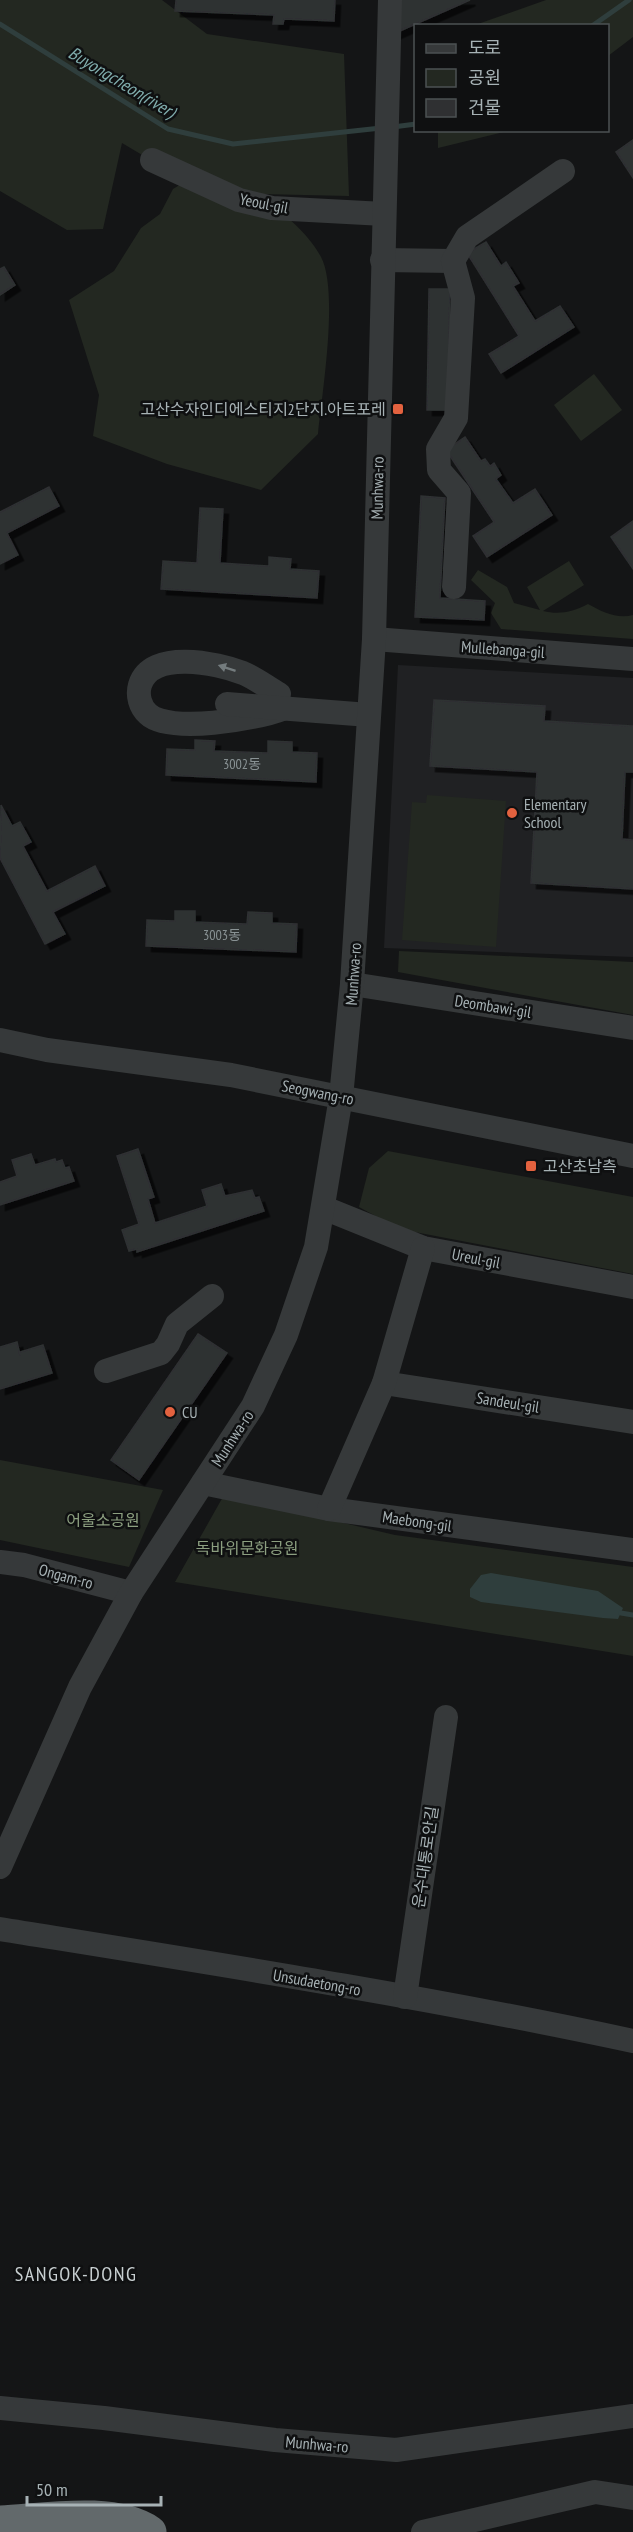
<svg xmlns="http://www.w3.org/2000/svg" width="633" height="2532" font-family="'PT Sans Narrow','Noto Sans KR',sans-serif">
<defs>
<filter id="shadow"><feDropShadow dx="5.5" dy="5.5" stdDeviation="0" flood-color="#0009"/></filter>
</defs>
<rect width="100%" height="100%" fill="#141516"/>
<path fill="#202123" d="M398,665l235,13v279l-249,-9z"/>
<g fill="#232821">
<path d="M0,0h162l45,34 137,20 5,142 -89,-2c21,18 48,38 61,63 18,34 1,137 -3,177l-57,56 -94,-26 -74,-28 6,-41 -30,-95 45,-29 27,-43 19,-14 13,-25 13,-8 -64,-38 -19,86 -36,1 -67,-39z"/>
<path d="M546,0h87v37l-25,19v-30l-133,-1z"/>
<path d="M438,131v-1l70,1 -70,17z"/>
<path d="M594,374l28,36 -41,31 -27,-36z"/>
<path d="M569,561l15,24 -41,26c16,4 30,1 45,-7 14,8 29,15 45,11v24l-132,-10 -10,-16 4,-10 -24,-23 7,-10 29,17 7,16 26,7 -13,-23z"/>
<path d="M427,795l79,6 -10,146 -94,-7 10,-138 14,1z"/>
<path d="M399,951l234,11v53l-235,-43z"/>
<path d="M388,1151l245,46v77l-234,-45 -40,-22 10,-39z"/>
<path d="M0,1460l163,30 -34,77 -129,-27z"/>
<path d="M224,1495l171,40 238,32v89l-458,-74z"/>
</g>
<path fill="#2f3e3d" d="M491,1573l107,18 25,17 -5,11 -15,-1 -122,-16 -11,-5v-8l11,-14z"/>
<g fill="none" stroke-linecap="round" stroke-linejoin="round">
<g stroke="#2f3e3d" stroke-width="5">
<path d="M0,24l168,105 65,15 148,-16"/>
<path d="M592,26l37,-26"/>
<path d="M393,127l23,-3"/>
<path d="M621,1613l12,2"/>
</g>
</g>
<g fill="#2f3032" stroke="#2e3032" stroke-width="1.5" filter="url(#shadow)">
<path d="M176,0h159l-1,21 -50,-2 -1,5h-10l1,-9 -99,-4z"/>
<path d="M395,0h75l-77,34z"/>
<path d="M633,140v38l-17,-26z"/>
<path d="M486,242l15,24 5,-4 13,21 -6,3 22,35 25,-15 14,21 -73,46 -12,-19 30,-18 -52,-83z"/>
<path d="M4,267l11,18 -15,10v-26z"/>
<path d="M429,289h21l-2,121h-21z"/>
<path d="M465,437l16,24 4,-2 5,7 4,-3 7,12 -5,4 17,24 22,-14 17,26 -65,42 -14,-21 21,-14 -48,-72z"/>
<path d="M49,487l10,19 -52,27 11,22 -18,9v-52z"/>
<path d="M421,496l24,2 -5,100 45,3 -1,19 -69,-3z"/>
<path d="M200,508l23,1 -3,54 49,3v-9l22,2 -1,10 29,2 -2,27 -156,-9 2,-28 34,2z"/>
<path d="M633,521v48l-22,-32z"/>
<path d="M434,700l111,6 -1,15 89,5v46h-8l-3,67 11,1v49l-102,-6 6,-111 -107,-6z"/>
<path d="M195,740l20,1 -1,10 54,2v-12l24,1v10l25,1 -1,29 -150,-7 1,-26 28,1z"/>
<path d="M1,805l11,21 8,-4 11,20 -8,4 24,45 48,-25 10,20 -52,26 12,22 -20,10 -45,-86z"/>
<path d="M175,911h20v11l52,2 1,-12 24,1v10l25,1 -1,28 -150,-6 1,-26 28,1z"/>
<path d="M138,1149l16,48 -6,2 7,24 52,-17 -5,-16 19,-6 4,12 27,-6 3,8 4,-1 5,14 -127,41v-3l-8,2 -7,-21 17,-6 -22,-68z"/>
<path d="M31,1154l4,11 20,-6 1,3 6,-2 3,8 4,-1 5,14 -74,24v-23l17,-6 -5,-16z"/>
<path d="M198,1334l29,19 -88,127 -28,-20z"/>
<path d="M17,1342l3,13v-3l23,-7 9,28 -52,16v-42z"/>
</g>
<g fill="none" stroke-linecap="round" stroke-linejoin="round">
<g stroke="#36393a" stroke-width="24">
<path d="M152,160l87,40 33,8 112,6"/>
<path d="M382,260l71,1"/>
<path d="M454,587l5,-94 -20,-23 -1,-21 18,-31 7,-120 -10,-37 14,-24 96,-66"/>
<path d="M374,639l259,20"/>
<path d="M279,694c-12,-7 -24,-16 -36,-21 -26,-10 -92,-24 -103,12 -3,10 0,22 8,29 21,20 109,5 134,-5"/>
<path d="M227,704l142,11"/>
<path d="M352,984l281,44"/>
<path d="M0,1040l47,10 184,25 402,81"/>
<path d="M324,1208l99,40 210,39"/>
<path d="M106,1371l55,-18 7,-9 9,-20 35,-28"/>
<path d="M384,1383l249,39"/>
<path d="M203,1483l126,26 304,41"/>
<path d="M329,1509l55,-126 39,-135"/>
<path d="M0,1562l24,3 107,28"/>
<path d="M0,1867l80,-180 51,-94 122,-187 33,-71 30,-88 25,-150 11,-113 22,-345 16,-639"/>
<path d="M0,1929c211,34 423,67 633,112"/>
<path d="M405,1997l41,-280"/>
<path d="M0,2408l104,10 171,22 121,10 237,-34"/>
<path d="M423,2532l172,-40 38,6"/>
</g>
<path stroke="#62696b" stroke-width="33" d="M0,2522c43,-2 114,-15 150,10"/>
</g>
<defs><path id="oneway-solid" d="M-6-.8H1V-3.2L6.5 0L1 3.2V.8H-6Z" transform="scale(1.5)"/></defs>
<use fill="#747c7e" href="#oneway-solid" transform="translate(227 668) rotate(-162)"/>
<g fill="#e3623f" stroke="#0f1011" stroke-width="2">
<rect x="392" y="403" width="12" height="12" rx="3"/>
<circle cx="512" cy="813" r="6"/>
<rect x="525" y="1160" width="12" height="12" rx="3"/>
<circle cx="170" cy="1412" r="6"/>
</g>
<g text-anchor="middle" dominant-baseline="central" stroke-width="5" stroke-linejoin="round" paint-order="stroke">
<g font-size="14" fill="#899294">
<text x="242" y="764">3002동</text>
<text x="222" y="935">3003동</text>
</g>
<g font-size="16" fill="#a7b2b5" stroke="#0f1011">
<text transform="translate(264 203) rotate(11)">Yeoul-gil</text>
<text transform="translate(377 488) rotate(-89)">Munhwa-ro</text>
<text transform="translate(503 649) rotate(4)">Mullebanga-gil</text>
<text transform="translate(353 974) rotate(-86)">Munhwa-ro</text>
<text transform="translate(493 1006) rotate(9)">Deombawi-gil</text>
<text transform="translate(318 1092) rotate(11)">Seogwang-ro</text>
<text transform="translate(476 1258) rotate(11)">Ureul-gil</text>
<text transform="translate(508 1402) rotate(9)">Sandeul-gil</text>
<text transform="translate(232 1438) rotate(-57)">Munhwa-ro</text>
<text transform="translate(417 1521) rotate(8)">Maebong-gil</text>
<text transform="translate(66 1576) rotate(15)">Ongam-ro</text>
<text transform="translate(425 1857) rotate(-82)">운수대통로안길</text>
<text transform="translate(317 1982) rotate(10)">Unsudaetong-ro</text>
<text transform="translate(317 2444) rotate(5)">Munhwa-ro</text>
</g>
<g font-size="16" fill="#a7b2b5" stroke="#0f1011" text-anchor="start">
<text x="386" y="409" text-anchor="end">고산수자인디에스티지2단지.아트포레</text>
<text x="524" y="804">Elementary<tspan x="524" dy="18">School</tspan></text>
<text x="543" y="1166">고산초남측</text>
<text x="182" y="1412">CU</text>
</g>
<g font-size="16" fill="#8c9f80" stroke="#0f1011">
<text x="103" y="1520">어울소공원</text>
<text x="247" y="1548">독바위문화공원</text>
</g>
<g font-size="18" font-style="italic" fill="#81adad" stroke="#0f1011">
<text transform="translate(122 82) rotate(31)">Buyongcheon(river)</text>
</g>
<g font-size="20" letter-spacing="1.5" fill="#c8cfd1" stroke="#0f1011">
<text x="76" y="2274">SANGOK-DONG</text>
</g>
</g>
<rect x="414" y="24" width="195" height="108" fill="#0f1011" stroke="#4c5153" stroke-width="1.5"/>
<rect x="426" y="44" width="30" height="9" fill="#36393a" stroke="#4c5153" stroke-width="1.5"/>
<text x="468" y="54" font-size="18" fill="#a7b2b5">도로</text>
<rect x="426" y="69" width="30" height="18" fill="#232821" stroke="#4c5153" stroke-width="1.5"/>
<text x="468" y="84" font-size="18" fill="#a7b2b5">공원</text>
<rect x="426" y="99" width="30" height="18" fill="#2f3032" stroke="#4c5153" stroke-width="1.5"/>
<text x="468" y="114" font-size="18" fill="#a7b2b5">건물</text>
<path d="M27 2496v9h134v-9" fill="none" stroke="#a7b2b5" stroke-width="3"/>
<text x="36" y="2496" font-size="18" fill="#a7b2b5" stroke="#0f1011" stroke-width="4.5" paint-order="stroke">50 m</text>
</svg>
